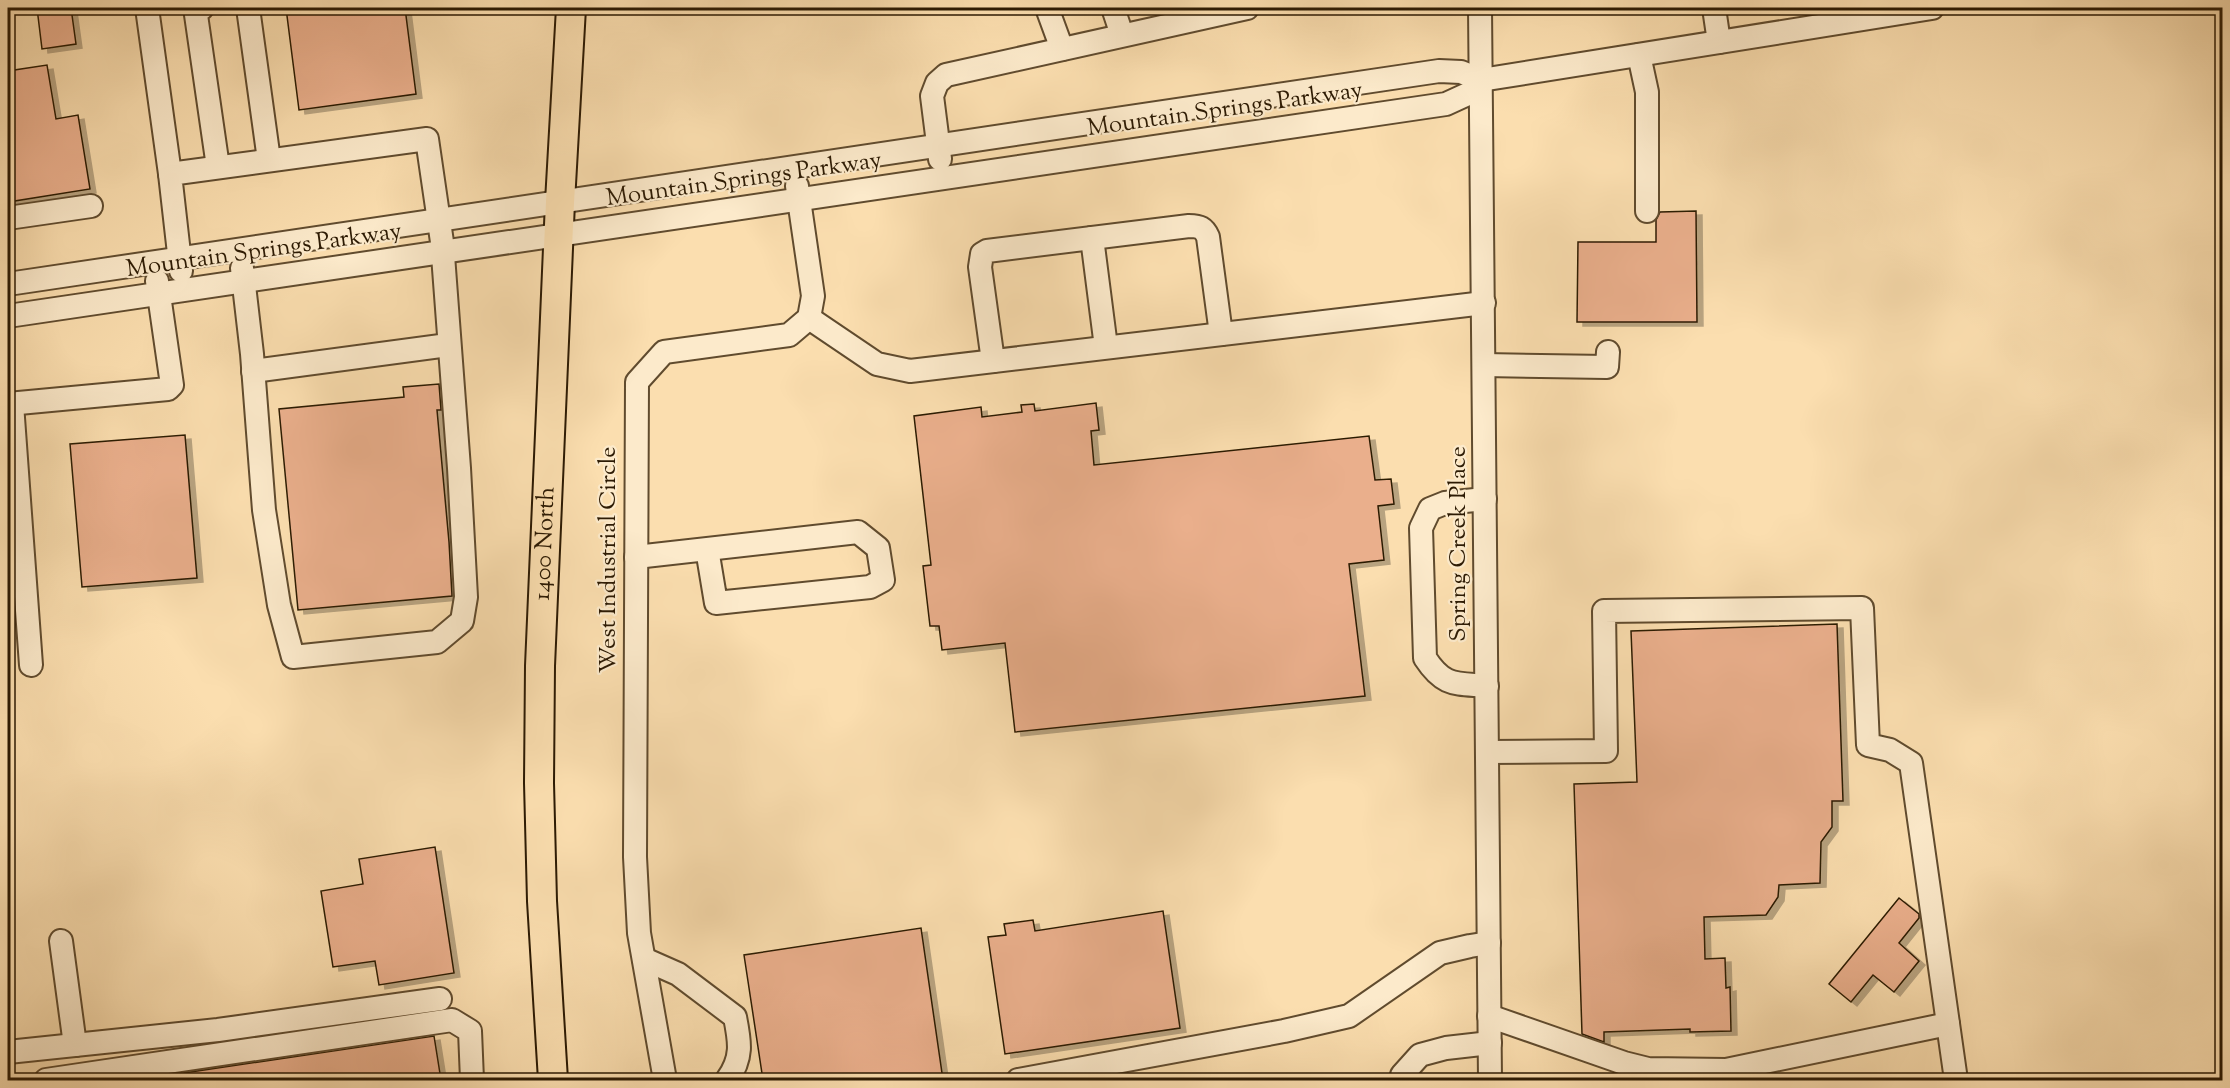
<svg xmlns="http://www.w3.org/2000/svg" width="2230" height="1088" font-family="'Sorts Mill Goudy',serif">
<defs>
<filter id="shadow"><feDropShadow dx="6" dy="4" stdDeviation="0" flood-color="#0004"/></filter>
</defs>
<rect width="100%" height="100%" fill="#fbdeaf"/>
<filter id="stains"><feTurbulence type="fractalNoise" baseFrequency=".00333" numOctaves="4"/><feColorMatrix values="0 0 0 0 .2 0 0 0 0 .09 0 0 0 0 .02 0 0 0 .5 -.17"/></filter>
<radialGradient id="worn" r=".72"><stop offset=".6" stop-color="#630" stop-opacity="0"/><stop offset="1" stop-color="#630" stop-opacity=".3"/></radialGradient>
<g fill="#eaaf8c" stroke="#2c1a03" stroke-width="1.5" filter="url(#shadow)">
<path d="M37,8h34l5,36 -34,5z"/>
<path d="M286,8h119l11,86 -117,16z"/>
<path d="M47,65l9,54 22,-4 12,74 -82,13v-131z"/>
<path d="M1696,211l1,111h-120l1,-80h78v-22l4,-8z"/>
<path d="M439,384l2,26h-4l12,132 3,54 -154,14 -19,-201 125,-12 -1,-10z"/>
<path d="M1096,403l3,27 -8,1 3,34 275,-29 6,44 16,-1 3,25 -16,2 6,54 -35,4 16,132 -350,36 -10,-89 -63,7 -3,-24h-9l-7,-60 8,-1 -17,-149 67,-9 1,10 40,-5 -1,-7 13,-1 1,7z"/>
<path d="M185,435l12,143 -115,9 -12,-143z"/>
<path d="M1837,624l6,177h-11v26l-11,15 -1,41 -41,2 -1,12 -12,18 -62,2 1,42 20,-1 1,30 4,-1 1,44 -41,1v-3l-86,3v10l-22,-8 -8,-250 63,-2 -6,-151z"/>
<path d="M435,847l19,126 -75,12 -4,-24 -42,6 -12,-76 42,-7 -4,-25z"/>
<path d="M1899,898l20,16v4l-20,25 20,18 -25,31 -21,-17 -22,27 -22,-18z"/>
<path d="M1163,911l17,117 -175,26 -17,-117 18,-2 -2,-11 29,-4 2,11z"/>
<path d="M921,928l22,152h-180l-19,-125z"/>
<path d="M434,1036l7,44h-256l-1,-7z"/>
</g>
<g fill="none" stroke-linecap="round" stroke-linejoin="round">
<g stroke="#604b2e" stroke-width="26">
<g id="minor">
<path d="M147,8l23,166"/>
<path d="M202,8h-7l23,159"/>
<path d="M248,8l21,152"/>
<path d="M1047,8l15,41"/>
<path d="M1113,8l9,27"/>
<path d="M1480,8l10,1072"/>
<path d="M1714,8l5,34"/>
<path d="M1639,55l8,37v119"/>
<path d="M940,159l-8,-63 5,-13 9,-8 301,-67"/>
<path d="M8,218l83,-12"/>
<path d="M1092,238l14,109"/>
<path d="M181,271l-11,-97 257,-35 15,103 17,226 7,129 -4,24 -25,21 -144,15 -14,-52 -15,-95 -12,-156 -10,-86"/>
<path d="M8,284l1431,-213 22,1 20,8 451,-72"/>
<path d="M8,316l1438,-212 24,-11 11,-13"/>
<path d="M809,318l68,46 33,7 574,-68"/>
<path d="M993,361l-13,-94 2,-13 5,-3 202,-25c11,0 15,2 19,11l13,97"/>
<path d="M1484,365l123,2 1,-15"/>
<path d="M253,371l195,-26"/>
<path d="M8,404l160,-15 4,-4 -15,-104"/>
<path d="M12,404l19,261"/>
<path d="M1485,499l-40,4 -15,6 -9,19 4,130c19,29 30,25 62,28"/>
<path d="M636,557l222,-25 20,16 5,32 -13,7 -154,16 -9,-54"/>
<path d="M1487,752l119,-1 -2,-140 258,-3 6,137 22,5 21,13 45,317"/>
<path d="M61,941l14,104"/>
<path d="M644,959l34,15 57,43c5,25 8,41 -8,63"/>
<path d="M1489,1016l135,47 24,6 78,1 222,-46"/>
<path d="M8,1052l210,-22 222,-31"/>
<path d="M46,1080l406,-60 18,11 2,49"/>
<path d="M665,1080l-26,-147 -4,-76 2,-475 27,-30 125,-17 20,-17 4,-22 -16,-110"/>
<path d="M1018,1080l266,-49 65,-15 91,-63 30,-7 19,-3"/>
<path d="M1402,1080v-5l18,-20 26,-7 44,-5"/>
</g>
</g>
<g stroke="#2c1a03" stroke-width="32">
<g id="major">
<path id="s1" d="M553,1080l-11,-179 -3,-118 1,-117 20,-464 11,-194"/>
</g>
</g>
<use href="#minor" stroke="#fceacb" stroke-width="22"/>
<use href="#major" stroke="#fbdeaf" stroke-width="28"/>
</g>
<g text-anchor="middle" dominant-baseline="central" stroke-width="4.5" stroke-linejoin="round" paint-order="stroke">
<g font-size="24" fill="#2c1a03" stroke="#fceacb">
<text transform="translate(1225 110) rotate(-8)">Mountain Springs Parkway</text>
<text transform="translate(744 180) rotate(-8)">Mountain Springs Parkway</text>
<text transform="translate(264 251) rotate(-8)">Mountain Springs Parkway</text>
<text stroke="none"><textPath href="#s1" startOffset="537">1400 North</textPath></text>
<text transform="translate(1459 544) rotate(-90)">Spring Creek Place</text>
<text transform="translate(609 560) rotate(-90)">West Industrial Circle</text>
</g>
</g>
<rect width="2230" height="1088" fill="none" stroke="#fbdeaf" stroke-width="30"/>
<rect x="9" y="9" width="2212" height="1070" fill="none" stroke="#2c1a03" stroke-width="3"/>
<rect x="15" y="15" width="2200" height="1058" fill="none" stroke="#2c1a03" stroke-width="1.5"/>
<rect width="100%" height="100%" filter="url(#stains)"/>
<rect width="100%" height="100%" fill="url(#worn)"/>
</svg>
